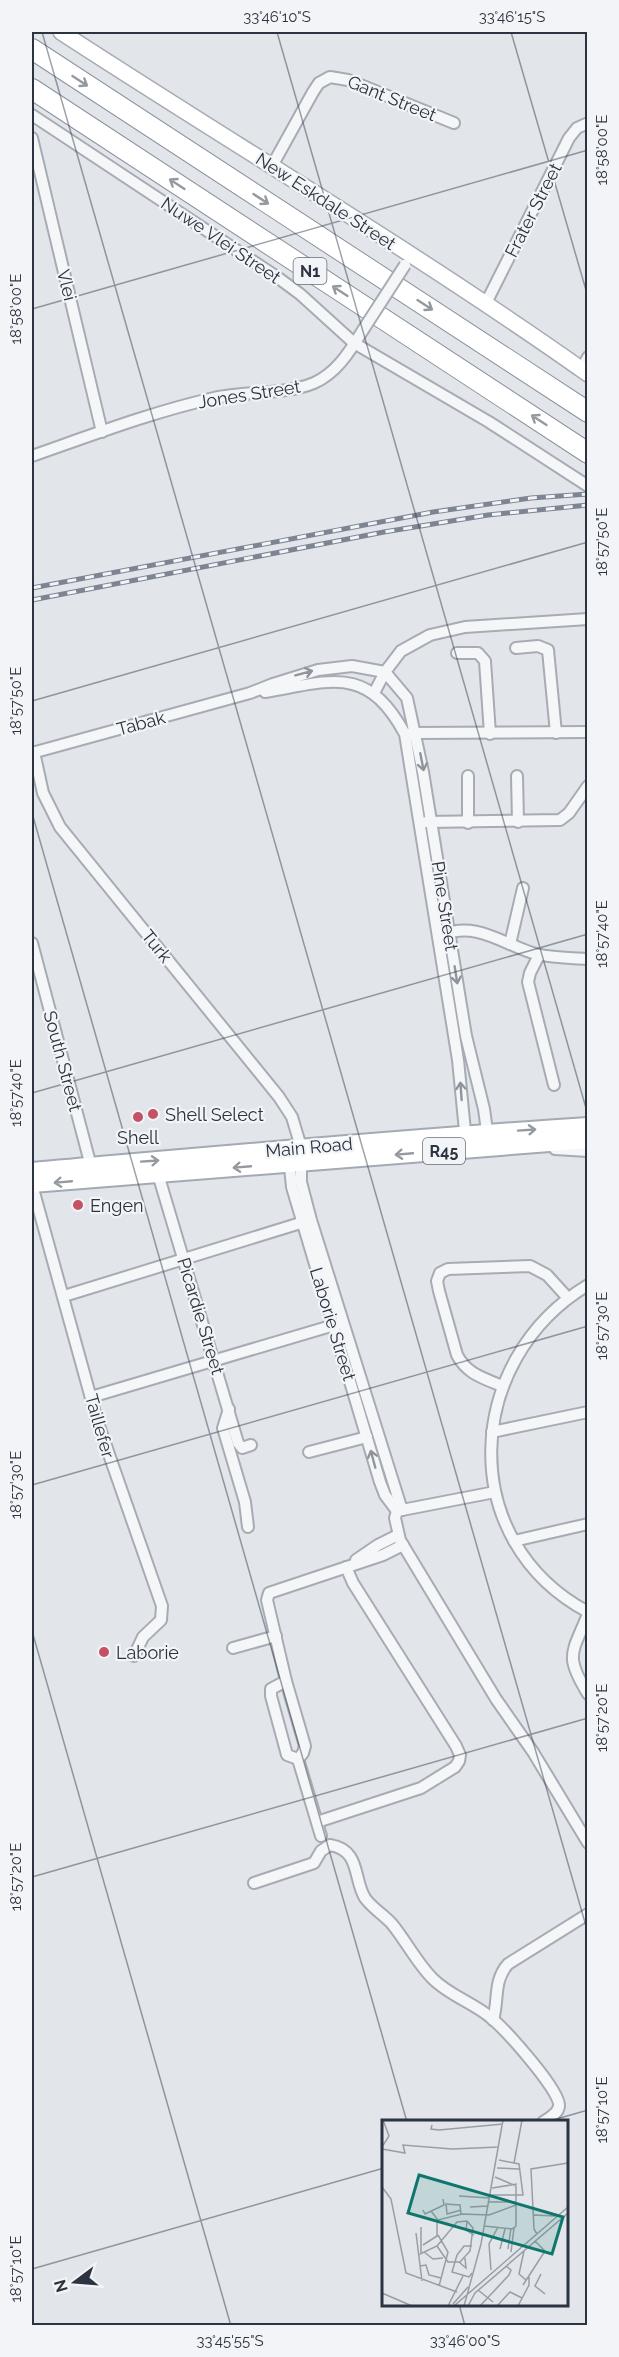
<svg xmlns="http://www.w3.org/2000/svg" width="619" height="2357" font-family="Raleway,sans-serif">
<rect width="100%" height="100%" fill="#e2e5ea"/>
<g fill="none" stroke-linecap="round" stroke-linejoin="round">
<g stroke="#a7acb4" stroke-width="14">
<g id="street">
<path d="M32,115l245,162 23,17 54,49 135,79 99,64"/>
<path d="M32,138l70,294"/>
<path d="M272,166l41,-74 6,-9 11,-6 18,3 106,43"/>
<path d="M485,305l84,-167 8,-10 11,-5"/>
<path d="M581,370l7,-13"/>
<path d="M32,456c60,-21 120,-44 182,-58 31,-7 71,-3 100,-15 23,-10 36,-32 49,-53"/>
<path d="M516,648l22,-2 10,4 8,83"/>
<path d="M457,653h21l7,8 5,73"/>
<path d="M265,692c66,-11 102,-28 140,42l53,326 8,81"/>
<path d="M374,693l11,-21 16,-21 29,-16 35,-8 123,-8"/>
<path d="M411,733l177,-1"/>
<path d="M34,752l9,41 17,34 219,270 13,20 9,30v35l10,38 91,290"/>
<path d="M32,753l218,-60 23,-9 45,-14 34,-4 33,6 22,26 16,74 43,264 18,73 4,29"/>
<path d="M468,776v47"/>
<path d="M517,776l1,46"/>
<path d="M426,822l134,-2 9,-7 19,-27"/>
<path d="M443,935c33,-15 63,11 93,19 17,4 35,4 52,5"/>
<path d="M32,943l60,227"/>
<path d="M510,944l13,-56"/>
<path d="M539,955l-9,18 -2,9 26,103"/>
<path d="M555,1149l33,2"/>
<path d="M289,1158l3,29 88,295 5,13 12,16"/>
<path d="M158,1174l80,269 4,5 9,-3"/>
<path d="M32,1185l65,235 65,186 -1,14 -18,17 -9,19"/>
<path d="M588,1285c-125,75 -133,256 0,327"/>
<path d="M64,1296l243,-75"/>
<path d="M502,1386c-19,-8 -35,-12 -45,-31l-18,-64 -2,-10 3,-8 8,-4 82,-3 17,9 20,22"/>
<path d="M91,1397l250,-74"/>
<path d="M229,1409l-6,19 22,74 3,25"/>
<path d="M492,1432l96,-20"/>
<path d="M309,1452l58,-15"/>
<path d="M402,1510l-5,1 -2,7 5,22 96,159 37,53 55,91"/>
<path d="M402,1510l93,-18"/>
<path d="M514,1541l74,-17"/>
<path d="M356,1560l22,-15 20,-10"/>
<path d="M588,1614c-16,40 -24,41 0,80"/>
<path d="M233,1648l43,-12"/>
<path d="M286,1681l-15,8v7l16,59 11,4"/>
<path d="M298,1759l5,-6 2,-7 -19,-65 -19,-81 2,-7 114,-38 20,-10"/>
<path d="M298,1759l23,77"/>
<path d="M317,1822l104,-34 34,-21 4,-6 1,-6 -4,-9 -103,-163 -7,-16"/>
<path d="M254,1883l60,-20 7,-12 9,-6c31,5 23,34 35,53 7,10 19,17 27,26 14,17 25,39 41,55 16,16 40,24 57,38 14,11 71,74 69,89 -1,8 -10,12 -16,16"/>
<path d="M493,2020c6,-21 0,-39 15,-56l80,-50"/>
</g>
</g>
<g stroke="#a7acb4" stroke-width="18">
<path id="secondary" d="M61,32c175,114 356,221 527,342"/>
</g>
<g stroke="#a2aab4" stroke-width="20">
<g id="primary">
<path d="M32,1171c185,-16 370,-33 556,-45"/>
<path d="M32,1184l556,-44"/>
</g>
</g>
<g stroke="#8b939f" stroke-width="22">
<g id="highway">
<path d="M32,49l556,363"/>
<path d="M32,89l556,364"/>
</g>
</g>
<use href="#street" stroke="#f5f6f8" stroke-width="10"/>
<use href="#secondary" stroke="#fff" stroke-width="15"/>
<use href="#primary" stroke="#fff" stroke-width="16"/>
<use href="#highway" stroke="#fff" stroke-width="20"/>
<g stroke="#7d8592" stroke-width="5">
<g id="rail">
<path d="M32,588l401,-76 98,-14 57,-4"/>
<path d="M32,600l352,-68 104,-17 100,-10"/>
</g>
</g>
<use href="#rail" stroke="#f2f4f7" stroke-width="3" stroke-dasharray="9" stroke-linecap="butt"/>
<g stroke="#a7acb4" stroke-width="14" stroke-linecap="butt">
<path id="street-bridge" d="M363,330l42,-65"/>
</g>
<use href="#street-bridge" stroke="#f5f6f8" stroke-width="10"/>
</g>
<defs><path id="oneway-shaft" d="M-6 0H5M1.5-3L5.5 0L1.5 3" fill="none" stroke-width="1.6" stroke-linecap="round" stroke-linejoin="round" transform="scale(1.5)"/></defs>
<g stroke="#959aa0">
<use href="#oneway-shaft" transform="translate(80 81) rotate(33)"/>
<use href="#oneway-shaft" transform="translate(177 184) rotate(-147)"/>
<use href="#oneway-shaft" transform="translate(261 199) rotate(33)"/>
<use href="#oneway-shaft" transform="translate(340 291) rotate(-147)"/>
<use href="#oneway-shaft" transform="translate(425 305) rotate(33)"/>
<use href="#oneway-shaft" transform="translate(539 420) rotate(-147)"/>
<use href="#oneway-shaft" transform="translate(527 1130) rotate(-4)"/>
<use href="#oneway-shaft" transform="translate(404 1154) rotate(175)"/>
<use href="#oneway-shaft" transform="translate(150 1161) rotate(-4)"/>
<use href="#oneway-shaft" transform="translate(242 1167) rotate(175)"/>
<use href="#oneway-shaft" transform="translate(63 1182) rotate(175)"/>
</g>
<g stroke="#90959c">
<use href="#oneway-shaft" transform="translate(304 673) rotate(-15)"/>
<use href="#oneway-shaft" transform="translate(422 762) rotate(79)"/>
<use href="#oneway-shaft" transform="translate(456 975) rotate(81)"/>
<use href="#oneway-shaft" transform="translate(461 1091) rotate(-94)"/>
<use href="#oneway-shaft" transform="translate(373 1459) rotate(-105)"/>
</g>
<path fill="none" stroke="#2b3440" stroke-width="1.5" stroke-opacity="0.45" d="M42,32l546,1901M277,32l311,1083M511,32l77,265M32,309l556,-159M32,701l556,-159M32,813l375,1309M32,1093l556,-159M32,1485l556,-159M32,1631l199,695M32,1877l556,-159M546,2122l42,-12M32,2269l352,-101M459,2304l6,22"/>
<g fill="#c55165" stroke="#f2f4f7" stroke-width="2">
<circle cx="153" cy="1114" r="6"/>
<circle cx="138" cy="1117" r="6"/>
<circle cx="78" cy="1205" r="6"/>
<circle cx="104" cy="1652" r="6"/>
</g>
<g text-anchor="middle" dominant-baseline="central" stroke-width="4.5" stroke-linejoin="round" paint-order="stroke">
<g fill="#f2f4f7" stroke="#676e77" stroke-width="1.5">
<rect x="293.5" y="258" width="33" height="26" rx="4.5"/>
<rect x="423" y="1138" width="42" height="26" rx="4.5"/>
</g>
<g font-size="16" font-weight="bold" fill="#2b3440">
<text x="310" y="271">N1</text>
<text x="444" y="1151">R45</text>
</g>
<g font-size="18" fill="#2b3440" stroke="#f2f4f7">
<text transform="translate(392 98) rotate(22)">Gant Street</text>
<text transform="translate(326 201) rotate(33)">New Eskdale Street</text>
<text transform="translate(533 210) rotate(-63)">Frater Street</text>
<text transform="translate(221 240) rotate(34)">Nuwe Vlei Street</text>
<text transform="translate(67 285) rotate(76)">Vlei</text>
<text transform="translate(249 394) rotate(-9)">Jones Street</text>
<text transform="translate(141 723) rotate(-15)">Tabak</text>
<text transform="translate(445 906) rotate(81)">Pine Street</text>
<text transform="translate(157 946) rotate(51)">Turk</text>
<text transform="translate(63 1061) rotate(75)">South Street</text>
<text transform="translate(309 1147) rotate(-5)">Main Road</text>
<text transform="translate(201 1316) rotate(73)">Picardie Street</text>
<text transform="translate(333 1324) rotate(73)">Laborie Street</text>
<text transform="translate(100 1426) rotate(74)">Taillefer</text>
</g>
<g font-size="18" fill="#2b3440" stroke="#f2f4f7" text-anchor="start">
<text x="165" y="1114">Shell Select</text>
<text x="138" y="1137" text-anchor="middle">Shell</text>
<text x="90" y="1205">Engen</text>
<text x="116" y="1652">Laborie</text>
</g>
</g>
<g transform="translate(382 2120)">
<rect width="186" height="186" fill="#e2e5ea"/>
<path fill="none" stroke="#999ea6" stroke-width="1.5" d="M50,5l-1,4 8,1 64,-6M0,27l7,-11 -6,-16M0,29l23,4 -2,-8 49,4 47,-2M132,43l8,-43M115,48l22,1M0,67l9,12 15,74 51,19M110,68l25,-4M108,75h33l-4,-31 -20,-4M77,76l31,2M107,82h27M63,84l15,1 1,9M64,84l1,10 14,-4M88,87l18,-1M41,90l2,4 19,-9 -1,-6M49,91l7,9 24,-6 27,1 27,-10M152,95l21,1M85,101l-1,9 8,5M102,106l28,3 4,-3v-40l-21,-9M39,107v27M34,113l6,48M155,114l-3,-5 -3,-60 37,-6M56,115l10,17 -9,34M41,125l14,-9v-14M118,129l5,-20M126,129l3,-21M142,131l-5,23 7,6M42,132l9,7 10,-1M129,132l3,-24M36,135l19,-9 20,-24 10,-1 6,7 -3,23 -10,11h-12l-11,-16M77,142l7,6 -1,-10M38,146l6,-1 3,10 12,3M109,150l-2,-26 9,-17M90,153l-3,4 -17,-5 5,-17 7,-9h8M159,154l-6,12 10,8M141,165l22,-34 -10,-10M96,170l15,12M0,173l30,13M71,184l15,-17M66,186l15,-30M72,186l114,-99M82,186l17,-62 22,-124M86,186l7,-13 93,-80M98,186l29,-31 2,-5 -5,-4M115,186l13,-14 12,6M136,186l11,-21v-8"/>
<path fill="#0f766e" fill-opacity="0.15" stroke="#0f766e" stroke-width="3" d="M37,55l144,42 -11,37 -144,-41z"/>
<rect width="186" height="186" fill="none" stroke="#2b3440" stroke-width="3"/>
</g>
<rect width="619" height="2357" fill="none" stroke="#f2f4f7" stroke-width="66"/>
<g transform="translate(75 2282) rotate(254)" stroke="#f2f4f7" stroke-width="4.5" paint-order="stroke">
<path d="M0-4.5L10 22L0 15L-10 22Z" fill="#2b3440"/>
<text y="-9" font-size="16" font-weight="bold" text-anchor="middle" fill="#2b3440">N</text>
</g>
<rect x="33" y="33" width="553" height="2291" fill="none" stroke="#2b3440" stroke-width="2"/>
<g font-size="15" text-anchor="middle" fill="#2b3440">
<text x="277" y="22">33°46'10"S</text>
<text x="512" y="22">33°46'15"S</text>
<text transform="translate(602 150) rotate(-90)" y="5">18°58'00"E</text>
<text transform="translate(16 309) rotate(-90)" y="5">18°58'00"E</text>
<text transform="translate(602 542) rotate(-90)" y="5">18°57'50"E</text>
<text transform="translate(16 701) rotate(-90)" y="5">18°57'50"E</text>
<text transform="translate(602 934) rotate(-90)" y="5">18°57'40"E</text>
<text transform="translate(16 1093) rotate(-90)" y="5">18°57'40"E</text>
<text transform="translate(602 1326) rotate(-90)" y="5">18°57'30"E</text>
<text transform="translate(16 1485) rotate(-90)" y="5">18°57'30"E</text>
<text transform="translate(602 1718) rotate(-90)" y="5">18°57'20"E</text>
<text transform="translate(16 1877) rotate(-90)" y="5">18°57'20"E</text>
<text transform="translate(602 2110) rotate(-90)" y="5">18°57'10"E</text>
<text transform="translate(16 2269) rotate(-90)" y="5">18°57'10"E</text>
<text x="230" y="2346">33°45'55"S</text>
<text x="465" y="2346">33°46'00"S</text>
</g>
</svg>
